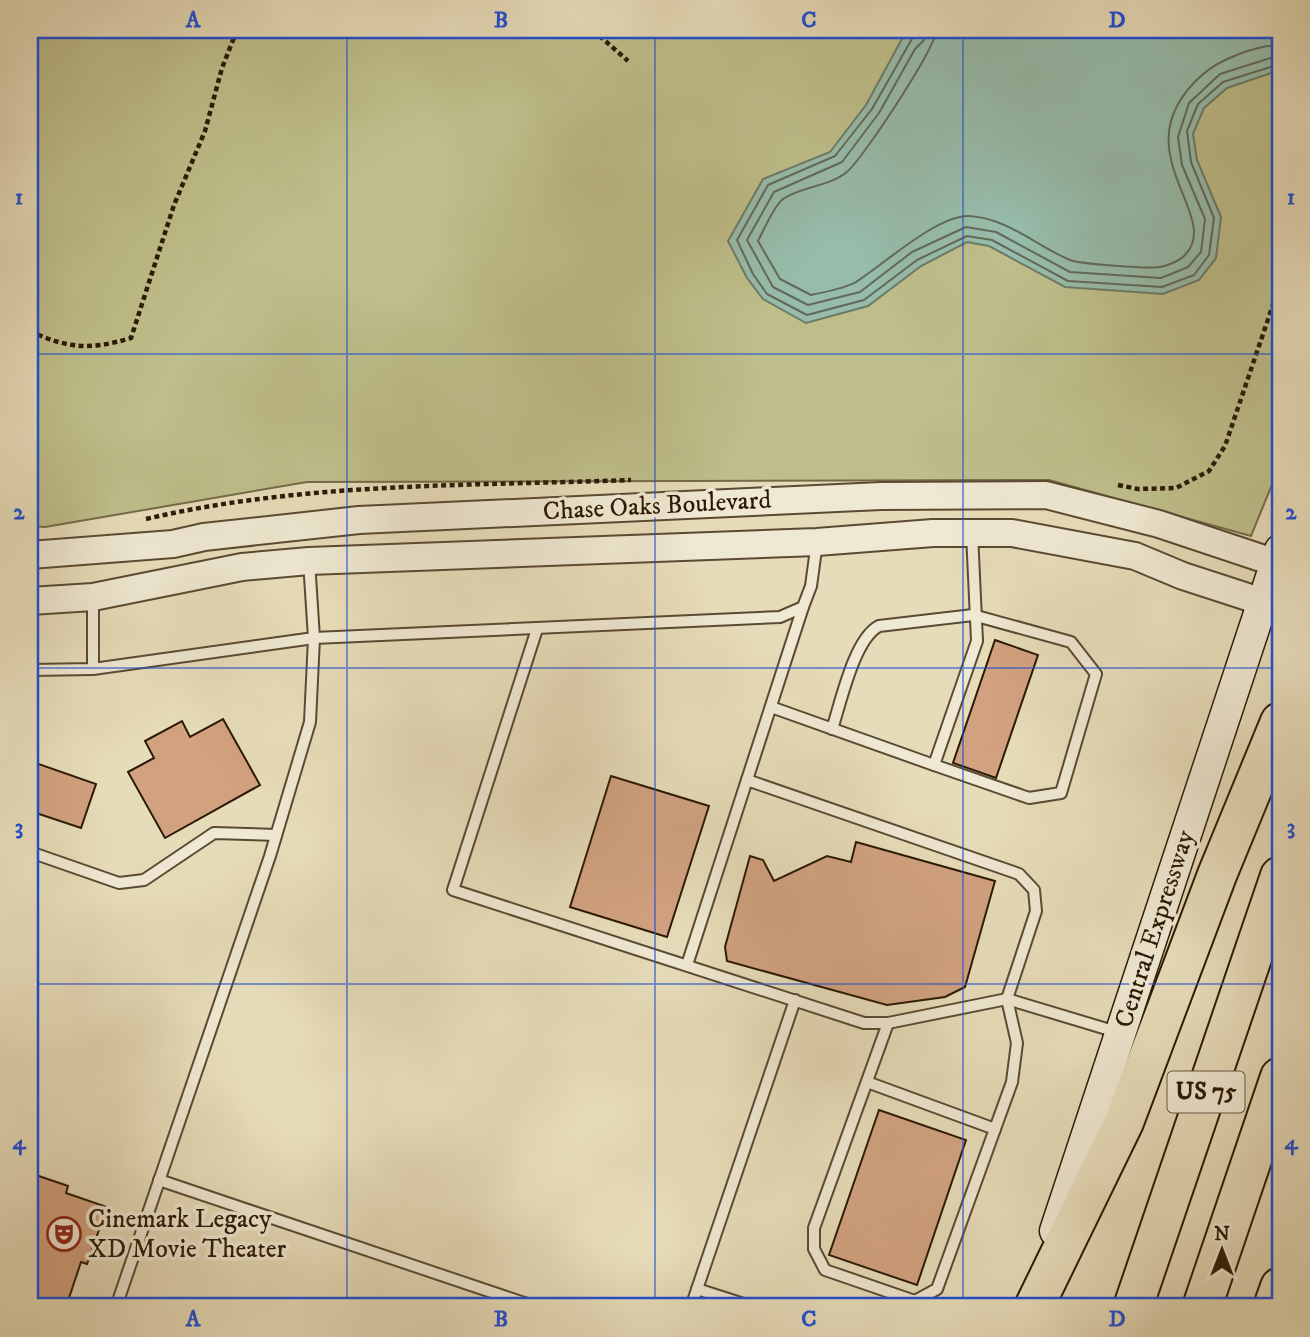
<svg xmlns="http://www.w3.org/2000/svg" width="1310" height="1337" font-family="'IM FELL DW Pica',serif">
<rect width="100%" height="100%" fill="#e7dcb9"/>
<filter id="stains"><feTurbulence type="fractalNoise" baseFrequency=".00286" numOctaves="4"/><feColorMatrix values="0 0 0 0 .2 0 0 0 0 .09 0 0 0 0 .02 0 0 0 .5 -.17"/></filter>
<radialGradient id="worn" r=".72"><stop offset=".6" stop-color="#630" stop-opacity="0"/><stop offset="1" stop-color="#630" stop-opacity=".3"/></radialGradient>
<path fill="#bebe8a" stroke="#746c48" stroke-width="2" d="M30,30h1250v435l-29,71 -202,-56 -742,2 -262,45 -15,-1z"/>
<path fill="#97bcab" stroke="#6c7b69" stroke-width="2" d="M914,30h366v40l-53,18 -23,20 -11,26 4,26 24,57 -5,41 -17,22 -36,14 -98,-7 -76,-41 -22,-4 -46,24 -53,40 -62,17 -43,-24 -16,-21 -19,-37 35,-62 67,-27 36,-47 37,-68z"/>
<g fill="none" stroke-linecap="round" stroke-linejoin="round">
<g stroke="#616a58" stroke-width="2">
<path d="M917,30l-45,79 -37,47 -67,29 -31,55 16,34 14,20 40,21 57,-15 53,-40 50,-24 25,4 76,41 94,6 32,-12 15,-20 5,-37 -23,-56 -4,-31 11,-27 25,-22 57,-18"/>
<path d="M926,30l-2,10 -9,9 -36,64 -37,49 -68,30 -27,48 26,47 35,18 52,-13 52,-40 54,-25 30,5 74,40 91,6 27,-11 13,-15 4,-33 -23,-54 -4,-28 11,-34 31,-29 60,-19"/>
<path d="M936,30c0,18 -71,125 -88,141 -18,16 -47,15 -65,28 -10,8 -19,31 -25,42l22,38 31,16c13,-3 33,-6 45,-13 27,-17 81,-67 113,-66 39,2 67,30 101,44 10,4 79,9 90,7 7,-1 19,-6 24,-11 42,-40 -67,-105 18,-181 18,-16 55,-30 78,-30"/>
</g>
</g>
<g fill="#d2a280" stroke="#2b1905" stroke-width="2">
<path d="M995,640l43,15 -42,123 -43,-15z"/>
<path d="M223,719l37,66 -95,53 -37,-66 26,-14 -9,-17 37,-20 8,16z"/>
<path d="M30,761l66,23 -15,44 -51,-17z"/>
<path d="M611,776l98,30 -42,131 -97,-30z"/>
<path d="M856,842l139,39 -30,106 -20,10 -58,8 -160,-44 -2,-14 25,-91 13,4 11,21 53,-25 24,6z"/>
<path d="M879,1110l87,30 -49,145 -88,-30z"/>
<path d="M30,1173l38,13 -2,7 41,14 -20,57 -6,-2 -15,45h-36z"/>
</g>
<g fill="none" stroke-linecap="round" stroke-linejoin="round">
<g stroke="#5a4a32" stroke-width="14">
<g id="service">
<path d="M93,598v71"/>
<path d="M537,629l-84,261 411,133h24l119,-24 113,34"/>
<path d="M30,670l63,-1 221,-31 466,-21 23,-10 8,-21 6,-44"/>
<path d="M771,707l163,58 43,-124 -5,-108"/>
<path d="M832,729c9,-27 22,-90 47,-103l94,-11 98,27 25,32 -35,119 -32,5 -95,-33"/>
<path d="M747,780l272,94 15,16 2,21 -29,88 10,44 -5,39 -75,207 -22,12 -90,-31 -11,-21v-21l74,-205"/>
<path d="M30,852l89,31 25,-3 70,-47 62,2"/>
<path d="M687,965l116,-358"/>
<path d="M867,1082l128,47"/>
<path d="M159,1180l377,127"/>
<path d="M697,1289l56,18"/>
<path d="M116,1307l154,-451 40,-134 4,-84 -5,-77"/>
<path d="M691,1307l104,-307"/>
</g>
</g>
<g stroke="#5a4a32" stroke-width="30">
<g id="tertiary">
<path d="M30,555l143,-11 31,-7 155,-17 522,-24 165,-1 113,29 117,39"/>
<path d="M30,601l63,-4 149,-30 67,-6 508,-19 116,-9h79l123,23 48,20 80,26"/>
</g>
</g>
<g stroke="#2b1905" stroke-width="33">
<path id="secondary" d="M1055,1231l225,-681"/>
</g>
<g stroke="#2b1905" stroke-width="42">
<g id="motorway">
<path d="M1034,1307l90,-185 93,-247 63,-153"/>
<path d="M1133,1307l147,-431"/>
<path d="M1202,1307l78,-230"/>
<path d="M1273,1307l7,-20"/>
</g>
</g>
<g stroke="#2b1905" stroke-width="4.5" stroke-dasharray="5 3.5" stroke-linecap="butt">
<path d="M593,30l35,31"/>
<path d="M30,331c38,18 61,19 101,7l43,-133 31,-74 17,-63 15,-38"/>
<path d="M1118,485l20,4 38,-1 33,-17 16,-25 55,-162"/>
<path d="M146,519c158,-37 324,-33 485,-39"/>
</g>
<use href="#service" stroke="#efe8d2" stroke-width="10"/>
<use href="#tertiary" stroke="#efe8d2" stroke-width="26"/>
<use href="#secondary" stroke="#efe8d2" stroke-width="30"/>
<use href="#motorway" stroke="#e7dcb9" stroke-width="38"/>
</g>
<path fill="none" stroke="#1d4ed8" stroke-width="2" stroke-opacity="0.55" d="M347,30v1277M655,30v1277M963,30v1277M30,354h1250M30,668h1250M30,984h1250"/>
<defs>
<g id="theatre-ring" transform="scale(1.75)"><circle r="9.5" fill="#efe8d2" stroke="#8f2418" stroke-width="1.5"/><path d="M-5-5.5Q0-4 5-5.5V0Q5 5 0 6Q-5 5-5 0ZM-3.3-2.5H-1v1.5H-3.3ZM1-2.5H3.3v1.5H1ZM-2.8 1Q0 5.5 2.8 1Z" fill="#8f2418"/></g>
</defs>
<g fill-rule="evenodd">
<use href="#theatre-ring" x="64" y="1234"/>
</g>
<g text-anchor="middle" dominant-baseline="central" stroke-width="7" stroke-linejoin="round" paint-order="stroke">
<rect fill="#efe8d2" stroke="#665742" stroke-width="2" x="1167.5" y="1071.5" width="77" height="41" rx="5"/>
<g font-size="24" font-weight="bold" fill="#2b1905">
<text x="1206" y="1092">US 75</text>
</g>
<g font-size="26" fill="#2b1905" stroke="#efe8d2">
<text transform="translate(657 506) rotate(-3)">Chase Oaks Boulevard</text>
<text transform="translate(1155 929) rotate(-72)">Central Expressway</text>
</g>
<g font-size="26" fill="#2b1905" stroke="#efe8d2" text-anchor="start">
<text x="88" y="1219">Cinemark Legacy<tspan x="88" dy="30">XD Movie Theater</tspan></text>
</g>
</g>
<rect width="1310" height="1337" fill="none" stroke="#e7dcb9" stroke-width="77"/>
<g transform="translate(1222 1250)" stroke="#efe8d2" stroke-width="5" paint-order="stroke">
<path d="M0-5L12 26L0 18L-12 26Z" fill="#2b1905"/>
<text y="-10" font-size="19" font-weight="bold" text-anchor="middle" fill="#2b1905">N</text>
</g>
<rect x="38" y="38" width="1234" height="1260" fill="none" stroke="#1d4ed8" stroke-width="2.5"/>
<g font-size="23" text-anchor="middle" font-weight="bold" fill="#1d4ed8">
<text x="193" y="27">A</text>
<text x="501" y="27">B</text>
<text x="809" y="27">C</text>
<text x="1117" y="27">D</text>
<text x="19" y="204">1</text>
<text x="1291" y="204">1</text>
<text x="19" y="519">2</text>
<text x="1291" y="519">2</text>
<text x="19" y="834">3</text>
<text x="1291" y="834">3</text>
<text x="19" y="1149">4</text>
<text x="1291" y="1149">4</text>
<text x="193" y="1326">A</text>
<text x="501" y="1326">B</text>
<text x="809" y="1326">C</text>
<text x="1117" y="1326">D</text>
</g>
<rect width="100%" height="100%" filter="url(#stains)"/>
<rect width="100%" height="100%" fill="url(#worn)"/>
</svg>
